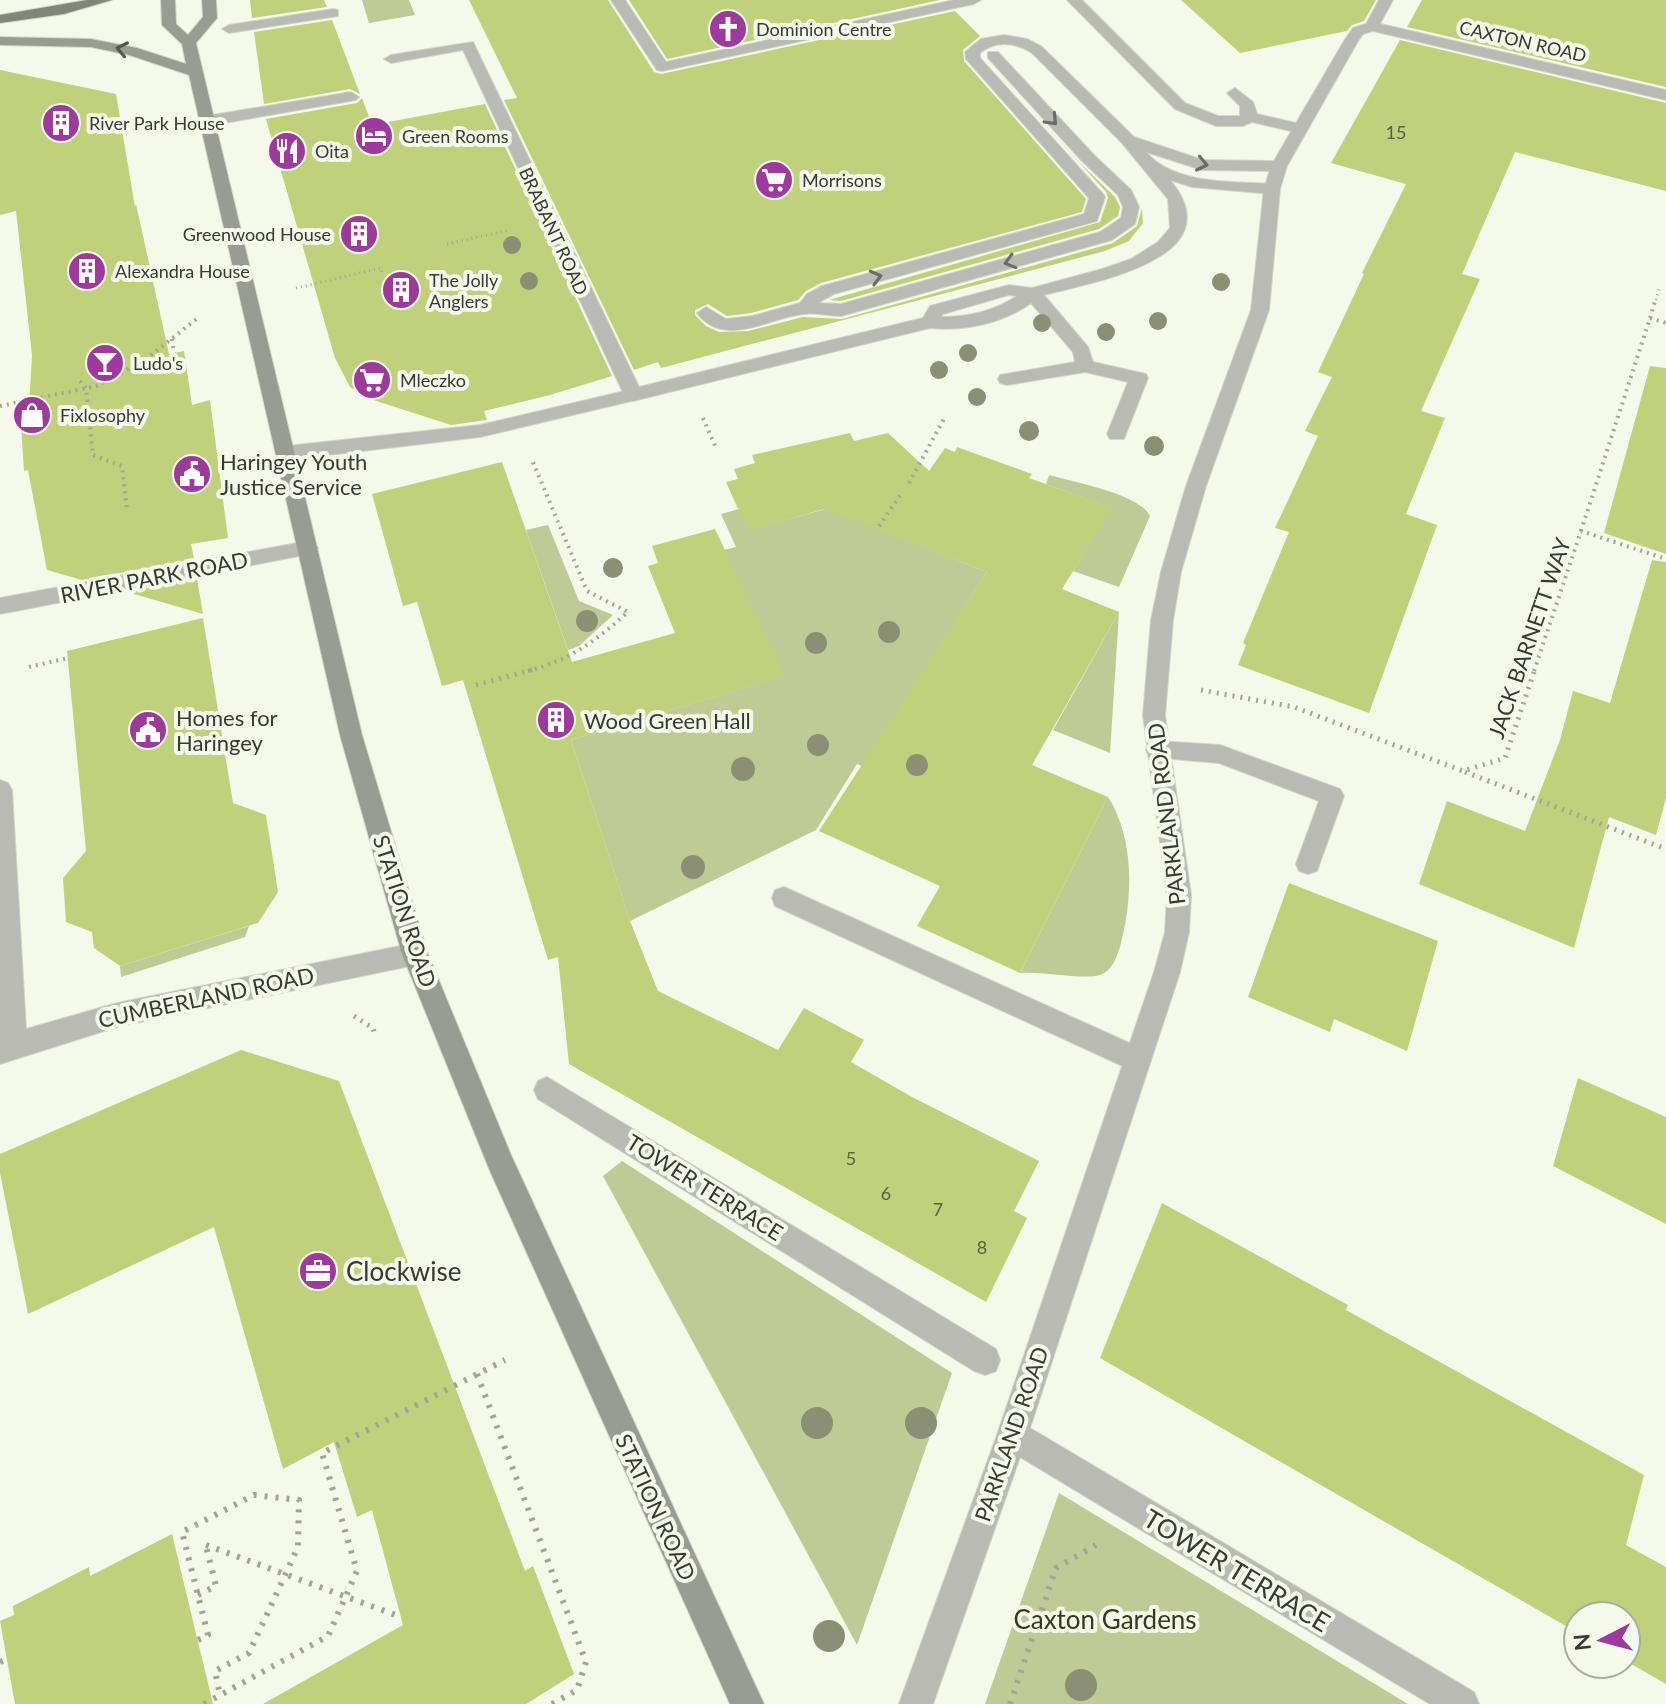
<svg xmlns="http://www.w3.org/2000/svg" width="1666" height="1704" font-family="Lato,sans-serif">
<rect width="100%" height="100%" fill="#f5f9e9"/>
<g fill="#becb95">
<path d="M362,0h47l6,15 -46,8z"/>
<path d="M1049,475c24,7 91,19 101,41l-31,71 -46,-16 38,-63 -65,-24z"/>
<path d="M858,500l27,32 102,40 -84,131 83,116 -129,-55 -41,66 -186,91 -59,-181 213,-64 -60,-126 12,-3 -15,-33 29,-8 10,21z"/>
<path d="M548,525l31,76 34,14 -34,31 -11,4 -42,-120z"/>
<path d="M1119,612l-9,141 -57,-23z"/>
<path d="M1108,797c27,42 25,103 12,150 -4,11 -8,24 -20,28 -15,5 -60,-4 -80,-2z"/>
<path d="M249,926l-4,11 -124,40 -1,-11z"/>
<path d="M622,1161l330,212 -95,272 -254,-469z"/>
<path d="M1059,1493l349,211h-423z"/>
</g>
<g fill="#bfd17a">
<path d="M250,0h74l3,7 -75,11z"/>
<path d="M469,0h139l46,72 7,2 294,-63 25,25 -17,14 1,11 122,138 -4,13 -261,71 -15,8 -8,9 -47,13 -24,3 -19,-12 -13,6v5l11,11 13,6 29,-1 55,-14 39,2 271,-76 24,-17 5,-18 1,15 -14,18 -24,10 -444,117 -3,-6 -24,8 -130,-270 13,-2z"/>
<path d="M629,0h311l-273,59z"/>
<path d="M1181,0h195l-12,21 -12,4 -5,6 -107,22z"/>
<path d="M1422,0h244v87l-259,-60z"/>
<path d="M332,20l28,74 -10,-5 -86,15 -10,-72z"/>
<path d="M1400,40l266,63v88l-151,-39 -53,122 18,5 -59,132 24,7 -39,96 31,11 -68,188 -131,-48 8,-20 -3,-2 46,-111 -14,-4 43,-92 -13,-5 27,-54 -14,-5 46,-98 -2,-1 44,-89 -75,-21z"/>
<path d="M0,70l116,24 19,113 1,-3 33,150 15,-3 8,54 18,-5 18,138 -37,6 3,15 -112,21 -35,-10 -19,-100 -4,1 -4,-61 9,-2 3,-53 -16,-144 -16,4z"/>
<path d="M996,71l84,92 35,34 5,10 -2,9 -19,13 -258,72 -12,-1 271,-78 8,-24 -2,-6z"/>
<path d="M362,98l10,27 113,-21 127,272 -62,19 -66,16 3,9 -36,5 -84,-27 -17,-11 -15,-29 -69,-239 91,-16z"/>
<path d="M1650,366l16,2v186l-62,-21z"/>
<path d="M850,433l4,8 34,-8 41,38 16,-23 10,4 2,-5 75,27 -3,4 83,30 -50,81 57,23 -87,153 76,32 -88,176 -103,-47 23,-40 -121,-55 168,-259 -163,-63 -76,22 -22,-49 12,-3 -4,-10 21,-6 -3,-8z"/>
<path d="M502,462l70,200 103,-29 -27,-67 10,-3 -6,-17 63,-17 70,147 -214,64 59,181 28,70 120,59 26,-42 60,32 -13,22 61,35 127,64 -25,50 13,7 -41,84 -417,-238 -11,-107 -10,3 -85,-280 -21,6 -25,-84 -14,4 -31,-112z"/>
<path d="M1652,560l14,2v236l-10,37 -47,-18 -35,131 -155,-64 28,-83 78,30 35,-91 13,-49 37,12z"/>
<path d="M197,579l6,35 -76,-22z"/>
<path d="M203,618l30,185 33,12 12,77 -20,31 -138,43 -26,-18 -2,-16 -26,-10 -3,-44 23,-27 -19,-200z"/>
<path d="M1289,883l149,58 -31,110 -73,-32 -4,13 -82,-35z"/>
<path d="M241,1050l98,31 186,490 8,-5 41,108 -48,30h-263l140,-79 -31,-115 -15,7 -23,-75 -51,27 -69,-242 -186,87 -28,-141v-19z"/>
<path d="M1578,1078l88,39v107l-113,-58z"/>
<path d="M1162,1203l186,102 -2,5 298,165 -18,70 40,22v117l-40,-23v-45h-48v17l-478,-275z"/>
<path d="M172,1534l41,170h-198l-15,-83 14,-6 -1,-9 76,-39 1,9z"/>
</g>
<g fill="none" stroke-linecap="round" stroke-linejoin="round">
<g stroke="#d3d6c8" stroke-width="2">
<g id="lane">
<path d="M611,0h14l41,62 288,-62h27l-7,4 -312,67 -5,-1z"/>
<path d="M1067,0h15l103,103 33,13h22v-10l-13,-13 8,-5 18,14 4,12 48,11 2,3 -8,5 -47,-11 -9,4h-27l-41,-17z"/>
<path d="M1379,0h14l-16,29h-10l-2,-3z"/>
<path d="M333,9l5,1v6l-109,17 -7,-4 7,-4z"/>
<path d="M1004,35l23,4 15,8 92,90 69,23 76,1 8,5 -8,5 -77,-1 -56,-18c28,33 85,29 126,32l8,5 -8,5 -80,-7 -22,-7c65,78 -76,102 -126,115l44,52 5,15 53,12 2,4 -24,61h-14l-3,-5 21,-52 -43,-10 -78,13 -7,-2 -2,-4 2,-4 75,-13 -2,-10 -42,-49c-29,21 -66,28 -101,25l-297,73 -7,-2 -163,-349 -72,13 -7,-4 7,-4 82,-13 166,345 284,-69 7,-12 79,-21 23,3 70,-19 29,-10 27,-17 12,-14 -2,-29 -46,-56 -90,-90c-17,-11 -36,-13 -52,0v5l123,136 2,3 -8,24 -263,73 -16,9 23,1 259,-72 21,-14 2,-11 -5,-12 -36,-34 -94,-103v-6h10l96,103 37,35 8,17 -4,17 -23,16 -271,76c-12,0 -26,-4 -38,-2 -34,4 -79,35 -106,-1l9,-6 20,12 26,-3 48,-13 7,-9 15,-8 262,-72 5,-16 -123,-139 -1,-7 16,-13zM1009,295l8,1c-23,15 -48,21 -76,21l2,-3z"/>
<path d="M351,92l8,5 -3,3 -149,26 -8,-5 8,-5z"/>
<path d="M1157,741l63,4 120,44 4,7 -27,75 -9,3 -9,-3 -3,-7 23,-63 -100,-38 -70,-6 -3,-7 3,-7z"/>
<path d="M784,887l363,164 4,9 -4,9 -9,3 -9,-3 -354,-163 -3,-8 3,-8z"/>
</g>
</g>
<g stroke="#d3d6c8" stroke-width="2">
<g id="street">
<path d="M1372,22l294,68v10l-293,-69 -10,3 -5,7 -71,125 -7,23 -11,121 -63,176 -25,86 -8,48 -8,95 26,180 -2,37 -9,40 -150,456 444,264 5,12h-49l-410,-247 -87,247h-34l98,-269 157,-463 11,-40 2,-37 -24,-180 8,-95 10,-48 25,-86 65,-176 13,-121 7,-23 73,-125 9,-13z"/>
<path d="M633,389l9,6 -2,4 -160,38 -193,23 -10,-7 10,-7 193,-21z"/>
<path d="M308,541l7,2 3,5 -3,5 -315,61v-16z"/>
<path d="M0,780l8,3 4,7 14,239 91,-26 298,-60 9,3 4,8 -4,8 -9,3 -298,62 -117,37z"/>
<path d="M547,1077l449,272 4,11 -4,11 -11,4 -11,-4 -436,-272 -4,-9 4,-9z"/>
</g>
</g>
<g stroke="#d3d6c8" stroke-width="2">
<path id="secondary" d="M161,0h14l1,24 12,11 15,-18 -1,-17h14l1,18 -21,25 166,692 66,219 83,201 253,549h-34l-240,-533 -88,-217 -62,-219 -151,-660 -60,-20 -38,-8 -91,-2v-8l91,2 46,9 49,16 -4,-20 -20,-19z"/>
</g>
<g stroke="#d3d6c8" stroke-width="2">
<path id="primary" d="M87,0h25l-48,14 -64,9v-8z"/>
</g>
<g stroke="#a2a499" stroke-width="3" stroke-dasharray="1 4" stroke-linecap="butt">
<path d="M447,244l62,-14"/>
<path d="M296,288l85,-20 1,4"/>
<path d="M1656,300l4,-14"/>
</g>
<g stroke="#a2a499" stroke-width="4" stroke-dasharray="2 5" stroke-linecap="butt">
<path d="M1650,318l6,-20"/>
<path d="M172,339l2,14"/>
<path d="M80,381l6,7 7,67 29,11 5,44"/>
<path d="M0,406l97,-20 48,-26 54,-43"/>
<path d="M703,418l13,30"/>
<path d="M909,483l36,-66"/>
<path d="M879,526l22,-32"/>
<path d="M1581,531l69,-213 16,5"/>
<path d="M29,667l39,-9"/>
<path d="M528,671c44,-12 66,-29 100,-59l-41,-21 -55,-131"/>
<path d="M1534,671l47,-140 85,28"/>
</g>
<g stroke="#a2a499" stroke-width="5" stroke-dasharray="2 6" stroke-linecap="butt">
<path d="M476,685l59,-16"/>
<path d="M1201,690l93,17 169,64 42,-13 30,-89"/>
<path d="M1465,772l201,77"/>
<path d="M354,1016l19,12 2,7"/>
</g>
<g stroke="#a2a499" stroke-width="6" stroke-dasharray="3 8" stroke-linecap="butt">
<path d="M477,1374l109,288 -9,28 -25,14"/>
<path d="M206,1545l195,72"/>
<path d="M198,1595l18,-9 -10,-40"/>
<path d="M198,1640l10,-5 -26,-103 72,-37 45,5 -1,47 -49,106 -34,18 5,24"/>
<path d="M0,1662l7,-3"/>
<path d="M204,1704l124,-68 29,-65 -35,-118 183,-93"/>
<path d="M1010,1704l46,-136 40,-23"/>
</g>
<use href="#lane" fill="#b8bab3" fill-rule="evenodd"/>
<use href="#street" fill="#b8bab3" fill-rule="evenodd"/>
<use href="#secondary" fill="#999c92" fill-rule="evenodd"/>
<use href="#primary" fill="#83867b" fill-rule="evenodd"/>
</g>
<g fill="#8b9075">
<circle cx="512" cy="245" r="9"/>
<circle cx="529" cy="281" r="9"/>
<circle cx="1221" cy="282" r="9"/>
<circle cx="1158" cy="321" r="9"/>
<circle cx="1042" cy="323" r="9"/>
<circle cx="1106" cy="332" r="9"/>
<circle cx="968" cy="353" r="9"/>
<circle cx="939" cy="370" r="9"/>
<circle cx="977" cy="397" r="9"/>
<circle cx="1029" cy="431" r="10"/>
<circle cx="1154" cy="446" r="10"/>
<circle cx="613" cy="568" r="10"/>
<circle cx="587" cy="621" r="11"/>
<circle cx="889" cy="632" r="11"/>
<circle cx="816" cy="643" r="11"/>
<circle cx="818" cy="745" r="11"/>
<circle cx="917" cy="765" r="11"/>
<circle cx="743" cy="769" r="12"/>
<circle cx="693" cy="867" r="12"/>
<circle cx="817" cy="1423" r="16"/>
<circle cx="921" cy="1423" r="16"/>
<circle cx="829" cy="1636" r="16"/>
<circle cx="1081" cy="1685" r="16"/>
</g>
<defs><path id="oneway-chevron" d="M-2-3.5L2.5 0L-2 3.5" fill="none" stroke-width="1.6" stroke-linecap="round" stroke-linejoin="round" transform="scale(2)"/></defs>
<use stroke="#555750" href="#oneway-chevron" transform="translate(122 49) rotate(-168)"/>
<g stroke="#6b6d66">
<use href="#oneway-chevron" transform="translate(1052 120) rotate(46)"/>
<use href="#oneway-chevron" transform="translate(1202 164) rotate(12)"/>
<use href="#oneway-chevron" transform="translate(1010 262) rotate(164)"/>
<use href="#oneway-chevron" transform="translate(876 277) rotate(-15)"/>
</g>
<defs>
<g id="church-disc" transform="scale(2)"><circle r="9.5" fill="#a0399d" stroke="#f5f9e9"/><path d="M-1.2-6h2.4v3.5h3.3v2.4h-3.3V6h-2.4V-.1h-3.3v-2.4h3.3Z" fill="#fff"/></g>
<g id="building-disc" transform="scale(2)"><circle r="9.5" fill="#a0399d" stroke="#f5f9e9"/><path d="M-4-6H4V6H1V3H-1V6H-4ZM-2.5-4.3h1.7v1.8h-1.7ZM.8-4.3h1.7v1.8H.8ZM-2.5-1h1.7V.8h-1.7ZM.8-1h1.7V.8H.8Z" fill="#fff"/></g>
<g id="hotel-disc" transform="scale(2)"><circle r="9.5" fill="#a0399d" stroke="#f5f9e9"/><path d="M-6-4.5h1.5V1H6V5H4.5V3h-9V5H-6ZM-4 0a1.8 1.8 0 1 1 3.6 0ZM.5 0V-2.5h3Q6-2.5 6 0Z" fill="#fff"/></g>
<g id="restaurant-disc" transform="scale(2)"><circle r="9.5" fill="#a0399d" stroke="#f5f9e9"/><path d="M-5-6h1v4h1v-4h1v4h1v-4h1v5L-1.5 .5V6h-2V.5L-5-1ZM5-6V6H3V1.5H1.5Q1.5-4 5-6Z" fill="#fff"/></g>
<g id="supermarket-disc" transform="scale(2)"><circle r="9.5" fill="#a0399d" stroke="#f5f9e9"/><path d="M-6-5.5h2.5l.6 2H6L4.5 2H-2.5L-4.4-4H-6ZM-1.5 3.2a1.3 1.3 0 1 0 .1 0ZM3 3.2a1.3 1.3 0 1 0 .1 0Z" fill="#fff"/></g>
<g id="bar-disc" transform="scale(2)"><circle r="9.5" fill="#a0399d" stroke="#f5f9e9"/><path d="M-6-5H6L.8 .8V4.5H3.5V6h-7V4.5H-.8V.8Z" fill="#fff"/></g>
<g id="shop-disc" transform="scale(2)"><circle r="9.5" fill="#a0399d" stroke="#f5f9e9"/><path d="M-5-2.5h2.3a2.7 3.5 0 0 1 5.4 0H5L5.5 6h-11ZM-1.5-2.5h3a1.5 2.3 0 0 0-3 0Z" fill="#fff"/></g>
<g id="civic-disc" transform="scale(2)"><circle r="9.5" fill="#a0399d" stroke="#f5f9e9"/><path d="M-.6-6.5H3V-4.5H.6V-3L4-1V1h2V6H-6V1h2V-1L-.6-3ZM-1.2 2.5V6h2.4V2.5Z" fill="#fff"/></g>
<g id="office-disc" transform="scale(2)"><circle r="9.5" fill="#a0399d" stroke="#f5f9e9"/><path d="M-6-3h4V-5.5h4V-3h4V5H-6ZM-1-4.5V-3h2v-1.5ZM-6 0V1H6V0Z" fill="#fff"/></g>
</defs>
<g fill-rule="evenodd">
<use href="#church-disc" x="728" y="29"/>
<use href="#building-disc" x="61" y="123"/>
<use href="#hotel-disc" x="374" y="136"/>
<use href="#restaurant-disc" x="287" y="151"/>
<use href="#supermarket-disc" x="774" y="180"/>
<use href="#building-disc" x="359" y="234"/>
<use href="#building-disc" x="87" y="271"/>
<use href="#building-disc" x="401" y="290"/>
<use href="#bar-disc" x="105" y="363"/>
<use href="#supermarket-disc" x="372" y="380"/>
<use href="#shop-disc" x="32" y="415"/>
<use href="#civic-disc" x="192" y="474"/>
<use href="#building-disc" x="556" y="720"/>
<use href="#civic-disc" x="148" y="730"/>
<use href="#office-disc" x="318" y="1271"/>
</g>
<g text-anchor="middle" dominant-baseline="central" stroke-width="8" stroke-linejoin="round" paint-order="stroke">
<g font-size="18" fill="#383933" stroke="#f5f9e9" text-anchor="start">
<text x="756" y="29">Dominion Centre</text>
<text x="89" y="123">River Park House</text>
<text x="402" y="136">Green Rooms</text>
<text x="315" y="151">Oita</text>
<text x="802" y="180">Morrisons</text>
<text x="331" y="234" text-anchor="end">Greenwood House</text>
<text x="115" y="271">Alexandra House</text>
<text x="429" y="280">The Jolly<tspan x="429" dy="21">Anglers</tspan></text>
<text x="133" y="363">Ludo's</text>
<text x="400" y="380">Mleczko</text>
<text x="60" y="415">Fixlosophy</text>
</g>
<g font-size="18" fill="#383933" stroke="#f5f9e9">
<text transform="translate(1523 41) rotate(13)">CAXTON ROAD</text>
<text transform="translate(554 231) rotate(65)">BRABANT ROAD</text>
</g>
<g font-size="18" fill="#5a5f45">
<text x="1396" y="132">15</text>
<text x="851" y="1158">5</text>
<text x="886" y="1193">6</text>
<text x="938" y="1209">7</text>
<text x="982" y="1247">8</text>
</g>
<g font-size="22" fill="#383933" stroke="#f5f9e9" text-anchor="start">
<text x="220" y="461">Haringey Youth<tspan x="220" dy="25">Justice Service</tspan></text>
<text x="176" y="717">Homes for<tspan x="176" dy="25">Haringey</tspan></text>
<text x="584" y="720">Wood Green Hall</text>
</g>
<g font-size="22" fill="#383933" stroke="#f5f9e9">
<text transform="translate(154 577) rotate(-11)">RIVER PARK ROAD</text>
<text transform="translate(1529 638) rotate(-71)">JACK BARNETT WAY</text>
<text transform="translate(1166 814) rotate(-97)">PARKLAND ROAD</text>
<text transform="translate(405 911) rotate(72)">STATION ROAD</text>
<text transform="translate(206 997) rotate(-12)">CUMBERLAND ROAD</text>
<text transform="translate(705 1187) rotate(32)">TOWER TERRACE</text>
<text transform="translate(1011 1434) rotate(-71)">PARKLAND ROAD</text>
<text transform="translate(656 1507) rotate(65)">STATION ROAD</text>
</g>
<g font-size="26" fill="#383933" stroke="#f5f9e9" text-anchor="start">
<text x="346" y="1271">Clockwise</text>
</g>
<g font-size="26" fill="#383933" stroke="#f5f9e9">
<text transform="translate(1237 1570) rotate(31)">TOWER TERRACE</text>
</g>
<g font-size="26" fill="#343b16" stroke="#f5f9e9">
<text x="1105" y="1619">Caxton Gardens</text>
</g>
</g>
<g transform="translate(1602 1640) rotate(264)"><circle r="38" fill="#f5f9e9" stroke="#a9aca0" stroke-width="2"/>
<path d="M0-6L14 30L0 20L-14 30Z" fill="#a0399d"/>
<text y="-12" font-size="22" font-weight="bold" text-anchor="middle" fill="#383933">N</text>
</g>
</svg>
